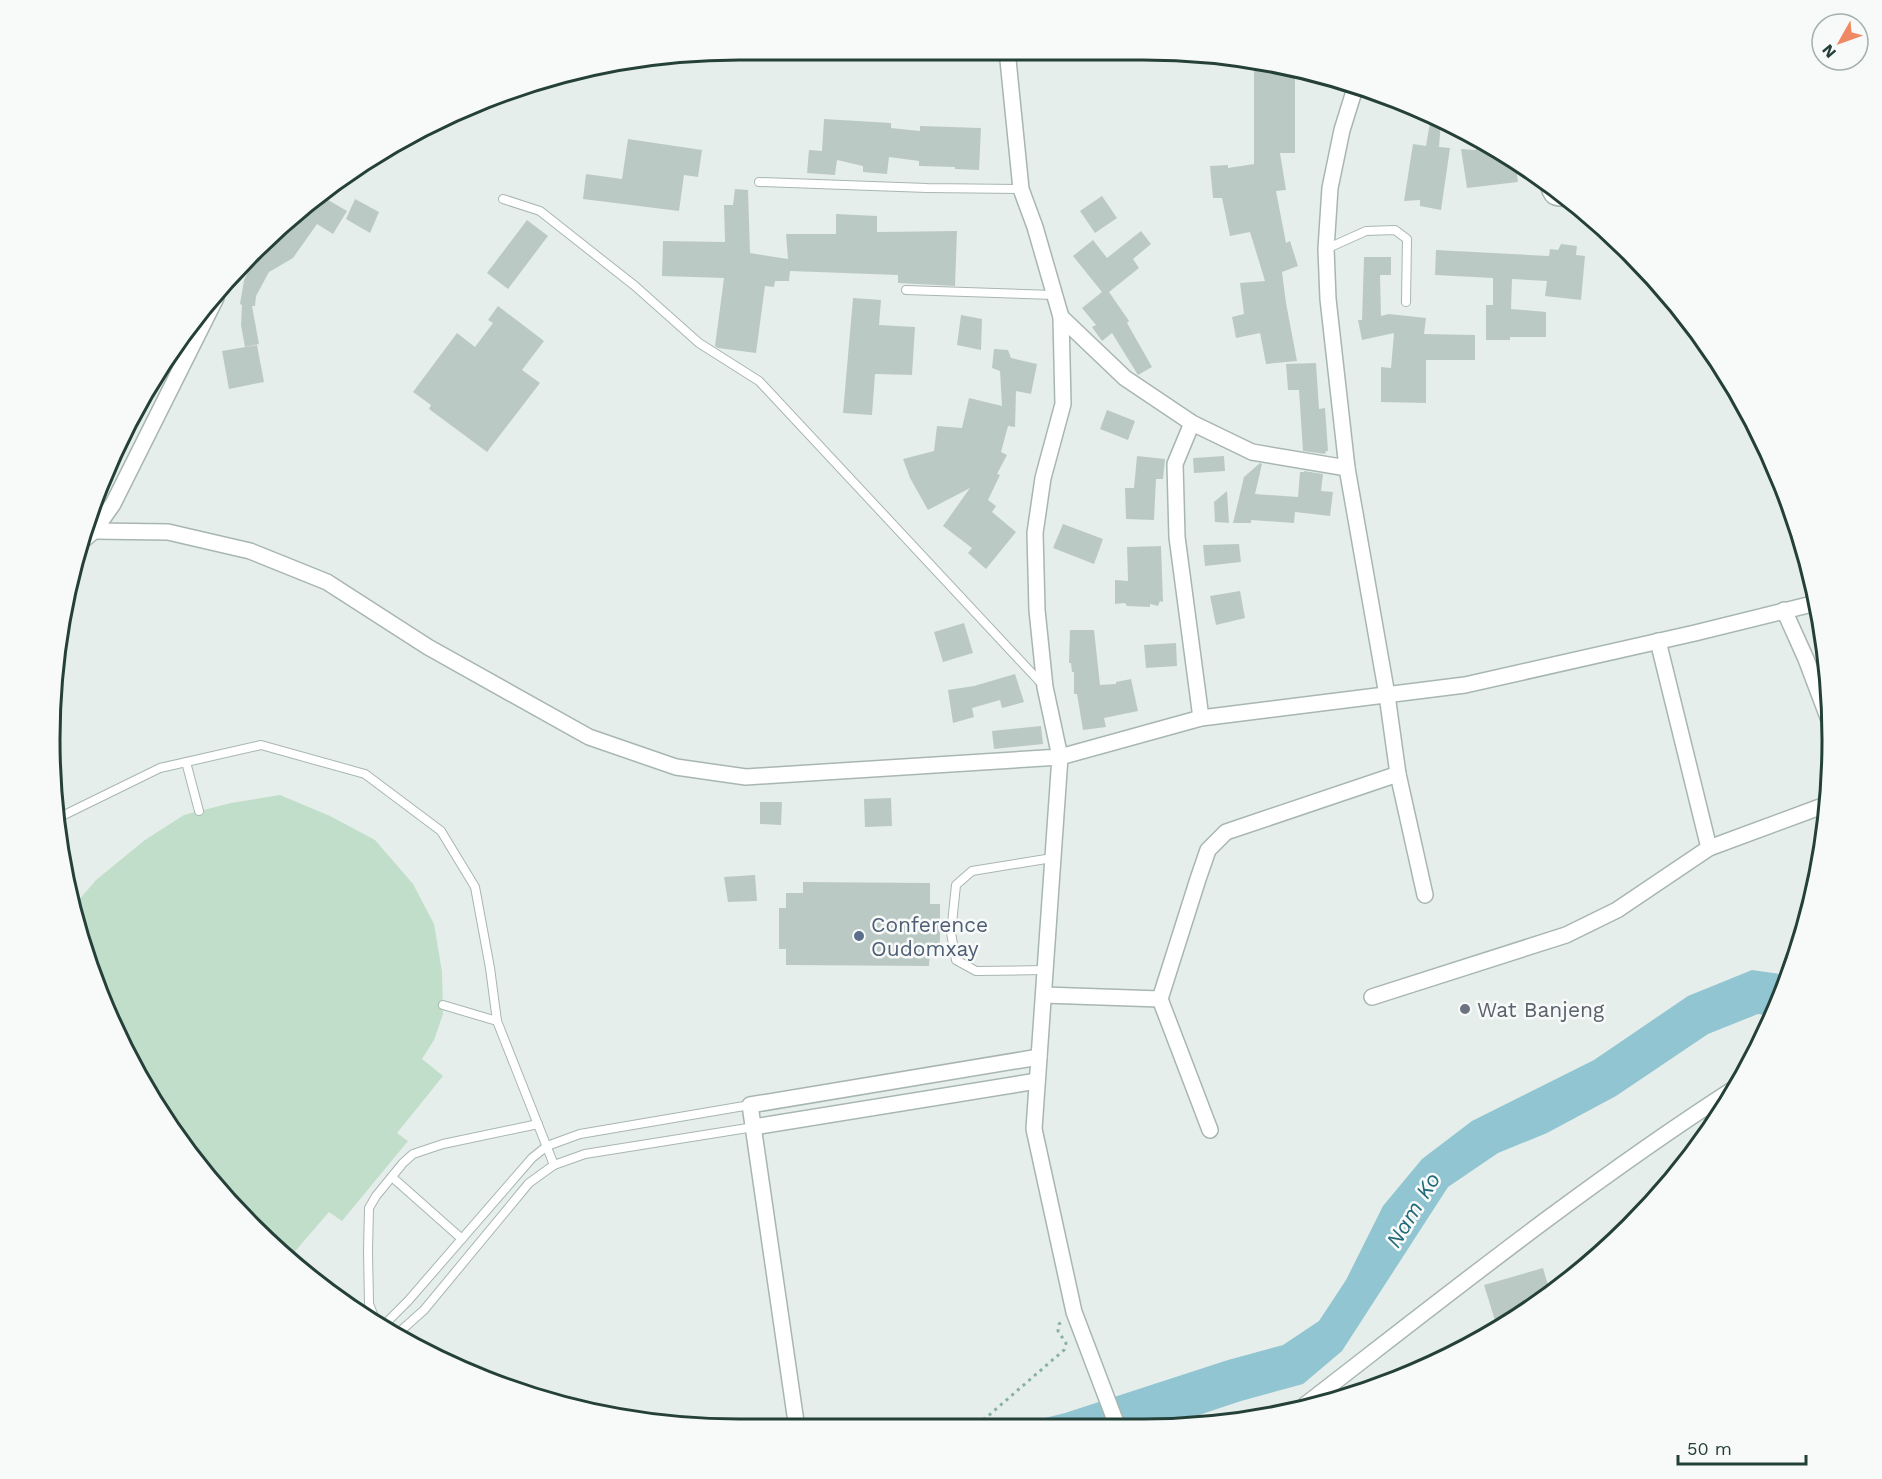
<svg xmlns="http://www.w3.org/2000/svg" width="1882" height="1479" font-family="'Work Sans',sans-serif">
<rect width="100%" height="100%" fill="#e6eeeb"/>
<path fill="#c0dec9" d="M280,795l50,21 45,24 38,44 21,40 8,48 1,42 -9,26 -12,19 21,17 -46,57 11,8 -66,80 -13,-9 -38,44 -70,-61 -79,-110 -69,-167 -1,-10 24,-28 49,-40 39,-25 47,-12z"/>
<path fill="#90c5d1" d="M1752,970l36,5 -16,41 -14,-2 -50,20 -92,62 -69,37 -49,20 -50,34 -106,164 -39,33 -62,17 -81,27 -179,1 14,-9 46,-1 24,-6 163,-53 55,-15 36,-24 27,-41 37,-74 39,-47 50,-38 122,-61 94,-64z"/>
<g fill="#bbc9c4">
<path d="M1254,70h28l13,2v81h-15l6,37 -10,1 10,52 4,-2 8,25 -16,6 4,31 11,58 -31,3 -6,-31 -24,5 -4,-21 12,-3 -4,-31 25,-2 -15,-49 -20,4 -8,-38h-9l-3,-32 18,-1v3l26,-4z"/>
<path d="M1431,116l10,5 -2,26 11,1 -9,62 -21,-4v-6l-16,1 9,-57 13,2z"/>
<path d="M824,119l67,4v5l29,3v-5l61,2 -2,42 -24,-1v-2l-36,-1v-5l-30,-4 -2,17 -24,-2v-6l-26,-6 -2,15 -28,-2 2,-23 13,1z"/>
<path d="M1475,136l12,6 28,18 3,22 -51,6 -6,-39 15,1z"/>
<path d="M628,139l74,11 -4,27 -14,-2 -5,36 -96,-12 3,-25 36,5z"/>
<path d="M735,189l13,1 2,63 38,6 -2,-25h50v-20l41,2v16l80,-1 -2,55 -57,-3v-8l-108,-4 -1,10h-14l-1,6 -9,-1 -9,67 -38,-5 -3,-2 9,-68 -62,-2 1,-35 62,1 -1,-37h9z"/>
<path d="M1102,196l15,22 -22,15 -15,-22z"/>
<path d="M323,197l24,14 -14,23 -16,-10 -24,34 -24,14 -13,24 -1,10h-3l7,38 -14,3 -4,-22 1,-20 -2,-1 4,-24 18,-35 21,-12 -4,-3z"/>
<path d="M355,199l24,13 -9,21 -24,-14z"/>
<path d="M527,220l21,16 -40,53 -21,-16z"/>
<path d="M1141,231l10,13 -18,15 6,9 -30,24 20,29 -2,2 25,44 -14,8 -26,-42 -10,8 -10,-14 4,-2 -14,-17 20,-16 -29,-36 20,-16 14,18z"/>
<path d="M1561,244l16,2 -1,9 9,1 -4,44 -36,-4 2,-15 -35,-2 -1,30 35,3v25h-36v3h-24v-35h7v-27l-58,-3 1,-25 113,6 1,-7 8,1z"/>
<path d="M1364,257h27v18h-11l1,41 8,-2 37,4 -2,16 51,1v25h-49v43l-45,-1v-35l10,1 3,-35 -32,7 -4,-20h4z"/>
<path d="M853,298l28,2 -2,25 36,2 -3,48 -37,-1 -3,41 -29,-2z"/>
<path d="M498,306l46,35 -22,29 18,13 -53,69 -58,-43 2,-4 -18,-13 44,-59 18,14 18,-24 -5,-3z"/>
<path d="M961,315l21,4 -1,31 -24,-5z"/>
<path d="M257,345l7,37 -35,7 -7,-38z"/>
<path d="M994,349l14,1 3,8 26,6 -6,30 -15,-3 -1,36 -7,-1 -7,26 6,3 -10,19 3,1 -12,25 8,6 -4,6 24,20 -30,37 -18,-16 4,-5 -29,-22 27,-38 -42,22 -18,-32 -7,-19 31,-8 3,-25 25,2 7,-30 33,8 -2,-35 -8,-3z"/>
<path d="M1316,363l3,46 6,-1 3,43h-2l-1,3 -22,-3 -4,-61h-11l-2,-26z"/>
<path d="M1107,410l28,11 -7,19 -28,-11z"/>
<path d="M1137,456l28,3 -2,20h-7l-2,41 -28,-1 -1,-31h9z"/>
<path d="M1224,456l1,15 -31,2 -1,-15z"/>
<path d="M1260,463l2,1 -7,30 43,3 2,-25h4v-1l19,3 -2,17 12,1 -3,24 -35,-4 -1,11 -43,-3v3h-18l11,-46z"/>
<path d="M1227,491l2,32 -14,-1 -1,-20z"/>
<path d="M1063,524l40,15 -9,25 -41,-16z"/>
<path d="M1239,544l2,18 -36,4 -2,-21z"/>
<path d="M1161,546l2,56 -3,-1 -2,5 -8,-2v3l-23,-1 -2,-3 -10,1v-24l13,1 -1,-34z"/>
<path d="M1240,591l5,27 -29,7 -6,-29z"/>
<path d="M964,623l9,30 -30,9 -9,-30z"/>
<path d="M1070,630h24l6,55 16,-1v-2l15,-3 7,32 -34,7 2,9 -23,3 -6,-36h-3v-22h-2l-1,-9h-2z"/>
<path d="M1176,643l1,23 -31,2 -2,-23z"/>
<path d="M1015,674l9,28 -22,6 -2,-8 -28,8 2,9 -21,6 -5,-33 26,-4z"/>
<path d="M1041,726l2,18 -49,5 -2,-18z"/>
<path d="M891,798l1,28 -27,1 -1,-28z"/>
<path d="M760,802h22l-1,23 -21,-1z"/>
<path d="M755,875l2,26 -29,1 -4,-25z"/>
<path d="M803,882l127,1v21h10v46h-10l-1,16 -143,-1v-16h-7v-41h7v-15h17z"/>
<path d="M1543,1268l7,24 -52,38 -14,-45z"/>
</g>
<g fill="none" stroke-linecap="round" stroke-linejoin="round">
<g stroke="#a8b6b2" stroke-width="10">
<g id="service">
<path d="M759,182l168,6 94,1"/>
<path d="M503,199l37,12 95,75 64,57 60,38 283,303"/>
<path d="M1326,249l40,-18 29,-1 12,9 -1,63"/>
<path d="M906,290l148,5"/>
<path d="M186,762l13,49"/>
<path d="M60,817l100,-49 101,-23 104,29 76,57 34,56 15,81 7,53 57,144"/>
<path d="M1044,970l-68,1 -20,-11 -5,-27 5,-48 16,-14 80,-13"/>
<path d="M443,1005l54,16"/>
<path d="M392,1177l70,62"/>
<path d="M377,1324l-8,-20 -1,-53 1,-43 7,-12 27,-33 10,-9 30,-10 95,-20"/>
<path d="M382,1327l26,-26 124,-143 15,-12 33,-12 170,-29"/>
<path d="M396,1335l28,-25 105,-127 25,-18 31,-11 169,-27"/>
</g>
</g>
<g stroke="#a8b6b2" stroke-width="18">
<g id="minor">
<path d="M1356,85l-14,45 -12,58 -4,61 2,50 19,169 40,227 11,79 27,121"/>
<path d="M1547,181c5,16 4,18 22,17"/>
<path d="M1061,317l64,61 67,45 60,29 95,16"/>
<path d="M1192,423l-17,41 2,73 24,181"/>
<path d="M94,531l74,1 82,19 77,31 101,65 161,90 87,30 70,10 314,-20 -15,-70 -8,-77 -2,-77 8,-55 20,-74 -2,-87 -26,-90 -14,-38 -14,-139"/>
<path d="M81,542l13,-11 19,-27 103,-206"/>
<path d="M1784,610l22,49 23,61"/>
<path d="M1658,641l51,207"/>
<path d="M1044,995l116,4"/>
<path d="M1372,997l194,-62 51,-25 92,-62 119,-44"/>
<path d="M754,1127l283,-46"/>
<path d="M1210,1130l-50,-131 38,-120 10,-29 18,-18 172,-58"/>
<path d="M1305,1405c141,-109 281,-221 430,-317"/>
<path d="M1118,1428l-44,-116 -40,-183 26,-372 141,-39 264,-33 230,-52 121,-30"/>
<path d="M797,1429l-47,-324 289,-48"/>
</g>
</g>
<path stroke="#87b1a5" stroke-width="3" stroke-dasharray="3 4.5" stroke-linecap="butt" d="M971,1429l17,-13 76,-66 2,-7 -8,-12 1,-7 3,-2"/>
<use href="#service" stroke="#fff" stroke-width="8"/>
<use href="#minor" stroke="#fff" stroke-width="15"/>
</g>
<circle fill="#5c6f8a" stroke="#f7faf9" stroke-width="2" cx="859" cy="936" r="6"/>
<circle fill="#6b7280" stroke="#f7faf9" stroke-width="2" cx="1465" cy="1009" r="6"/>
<g text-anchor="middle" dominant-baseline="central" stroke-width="5" stroke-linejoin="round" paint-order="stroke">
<g font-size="21" fill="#4e5e75" stroke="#f7faf9" text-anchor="start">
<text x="871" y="924">Conference<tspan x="871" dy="24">Oudomxay</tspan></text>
</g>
<g font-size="21" fill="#5b616d" stroke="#f7faf9" text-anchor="start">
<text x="1477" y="1009">Wat Banjeng</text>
</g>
<g font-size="22" font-style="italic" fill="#206a7b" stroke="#f7faf9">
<text transform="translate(1413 1210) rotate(-59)">Nam Ko</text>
</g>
</g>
<path d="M0 0H1882V1479H0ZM739 60H1143A679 679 0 0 1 1822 739V740A679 679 0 0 1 1143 1419H739A679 679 0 0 1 60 740V739A679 679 0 0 1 739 60Z" fill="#f7faf9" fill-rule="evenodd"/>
<path fill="none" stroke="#254039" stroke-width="3" d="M739 60H1143A679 679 0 0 1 1822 739V740A679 679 0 0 1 1143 1419H739A679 679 0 0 1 60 740V739A679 679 0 0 1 739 60Z"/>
<g transform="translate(1840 42) rotate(230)"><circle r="28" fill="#f7faf9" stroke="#a3b0ac" stroke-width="1.5"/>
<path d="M0-4.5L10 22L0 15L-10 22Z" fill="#ee8964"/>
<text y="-9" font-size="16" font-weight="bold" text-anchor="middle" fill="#254039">N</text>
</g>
<path d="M1678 1455v9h128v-9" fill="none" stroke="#254039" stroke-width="3"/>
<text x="1687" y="1455" font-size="18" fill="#254039" stroke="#f7faf9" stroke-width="4.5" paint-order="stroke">50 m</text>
</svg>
